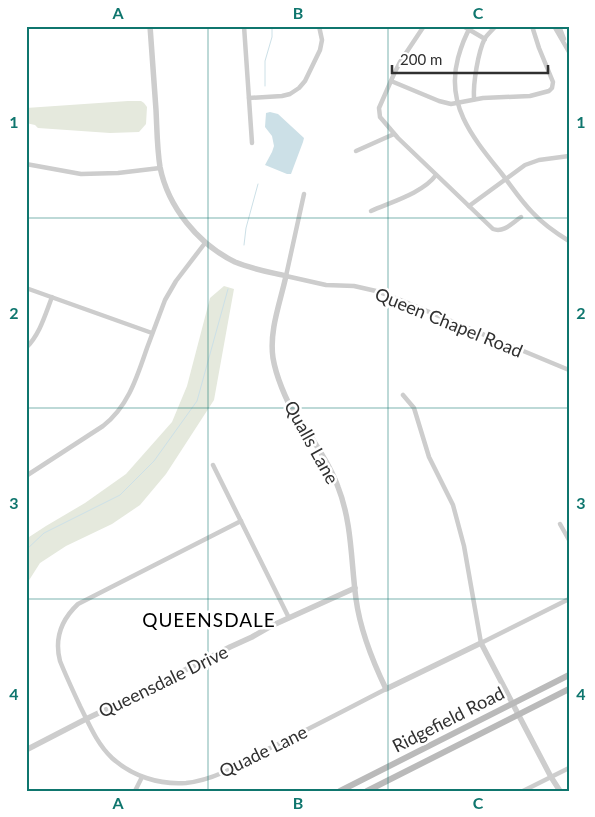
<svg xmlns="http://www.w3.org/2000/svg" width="595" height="817" font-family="Lato,sans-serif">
<rect width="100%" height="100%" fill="#fff"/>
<g fill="#e5e9dd">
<path d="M128,101h13l3,2 3,4 -1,17 -7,8 -29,1 -72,-5 -3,-3 -9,-2v-15z"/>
<path d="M224,286l10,3 -20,111 -48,74 -26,31 -28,19 -46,22 -26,17 -14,22v-46l20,-13 39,-23 41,-29 46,-52 15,-36 23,-88z"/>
</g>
<path fill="#cce0e7" d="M270,112l8,2 26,24 -1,4 -12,32h-4l-22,-9 7,-13 2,-6 -2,-10 -7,-9 1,-14z"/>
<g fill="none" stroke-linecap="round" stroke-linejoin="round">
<g stroke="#cce0e7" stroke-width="1">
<path d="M265,86v-25l7,-24v-11"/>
<path d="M244,245l2,-17 12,-44"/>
<path d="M26,550l18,-17 76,-38 34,-34 43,-60 31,-112"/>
</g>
<g stroke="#cdcdcd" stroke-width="4.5">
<path d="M244,26l8,117"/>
<path d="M424,26l-24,36 -6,12 -15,34 1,9 18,21 95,91c11,4 19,-6 28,-12"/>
<path d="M463,26l22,13"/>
<path d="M471,26c-6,10 -10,21 -13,32 -13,48 16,81 44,116 10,13 19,27 31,39 10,11 23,20 36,28"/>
<path d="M554,26l15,26"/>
<path d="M559,26l5,13"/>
<path d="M391,81l48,20 12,3 32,-6 47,-2 19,-5 3,-3 1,-6 -14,-34 -7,-22"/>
<path d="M249,98l33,-2 8,-2 9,-6 6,-7 15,-31 2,-10 -3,-14"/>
<path d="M474,99c-1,-16 4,-47 11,-61 3,-4 7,-8 11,-12"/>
<path d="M356,151l38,-17"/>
<path d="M26,164l55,10 37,-1 42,-5"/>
<path d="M304,194l-18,82 40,9 28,1 22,5 22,8 171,71"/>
<path d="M469,206l56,-41 14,-5 30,-4"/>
<path d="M371,211c20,-9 52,-18 65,-36"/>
<path d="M26,288l126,45"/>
<path d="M26,348c14,-14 19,-33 26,-51"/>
<path d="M403,395l11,13 15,49 24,48 11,41 17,97 88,-44"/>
<path d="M213,465l76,153"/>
<path d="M26,476l77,-50c25,-19 34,-49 44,-78 6,-16 12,-32 18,-48l11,-19 29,-38"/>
<path d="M241,521l-163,83c-17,16 -24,34 -18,57 6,15 13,30 20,45 9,18 17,38 32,52 20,18 47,27 74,25 30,-3 58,-21 84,-35 39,-19 77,-39 116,-59"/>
<path d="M560,524l9,16"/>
<path d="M135,791l7,-14"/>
<path d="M523,791l46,-23"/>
</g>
<g stroke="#cdcdcd" stroke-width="5.5">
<path d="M150,26c2,28 4,56 6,84 1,19 1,38 4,57 8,40 38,77 75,95 17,7 34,10 51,14 -6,27 -17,55 -13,82 3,18 13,42 22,57 5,9 12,17 18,25 9,14 19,30 25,47 14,35 13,75 18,112 4,30 17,63 30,90l95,-46 70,134 9,14"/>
<path d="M26,750l60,-31 48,-23 96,-49 22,-10 19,-11 84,-38"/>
</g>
<g stroke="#bababa" stroke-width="6">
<path d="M340,791l229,-116"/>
<path d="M367,791l202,-102"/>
</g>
</g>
<path fill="none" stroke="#0f766e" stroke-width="1" stroke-opacity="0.55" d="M208,26v765M388,26v765M26,218h543M26,408h543M26,599h543"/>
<g text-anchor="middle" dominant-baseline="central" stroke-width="5" stroke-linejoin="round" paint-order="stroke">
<g font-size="18" fill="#303030" stroke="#fff">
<text transform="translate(449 322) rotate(22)">Queen Chapel Road</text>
<text transform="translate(312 442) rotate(61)">Qualls Lane</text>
<text transform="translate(163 681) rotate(-26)">Queensdale Drive</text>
<text transform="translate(448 719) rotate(-27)">Ridgefield Road</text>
<text transform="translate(263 751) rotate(-26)">Quade Lane</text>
</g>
<g font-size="19" letter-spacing="1" fill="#000" stroke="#fff">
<text x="209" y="619">QUEENSDALE</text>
</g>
</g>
<rect width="595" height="817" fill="none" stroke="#ffffff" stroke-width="55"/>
<path d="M392 65v8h156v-8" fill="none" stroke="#303030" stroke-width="2.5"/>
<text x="400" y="65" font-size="15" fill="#303030" stroke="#ffffff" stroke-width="4" paint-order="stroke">200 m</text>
<rect x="28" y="28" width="540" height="762" fill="none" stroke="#0f766e" stroke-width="2"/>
<g font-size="16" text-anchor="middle" font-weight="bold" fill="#0f766e">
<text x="118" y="19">A</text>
<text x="298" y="19">B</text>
<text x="478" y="19">C</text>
<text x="14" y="128">1</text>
<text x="581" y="128">1</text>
<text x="14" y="319">2</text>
<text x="581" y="319">2</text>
<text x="14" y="509">3</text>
<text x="581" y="509">3</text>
<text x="14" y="700">4</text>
<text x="581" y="700">4</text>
<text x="118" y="809">A</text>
<text x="298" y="809">B</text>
<text x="478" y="809">C</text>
</g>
</svg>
